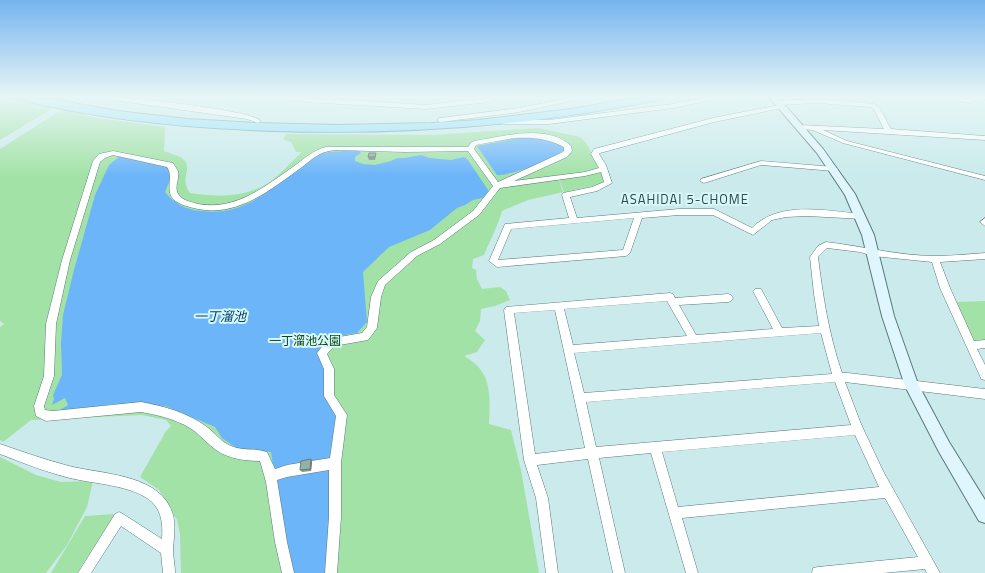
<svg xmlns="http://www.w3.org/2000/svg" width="985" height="573" font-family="'Titillium Web','Noto Sans JP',sans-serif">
<rect width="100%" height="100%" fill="#caeaeb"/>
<g fill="#a3e2a7">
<path d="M0,96h73l-73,44z"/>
<path d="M65,110l27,7 73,10 -1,24c5,2 13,4 18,7 13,10 -4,20 8,35 25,4 55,5 78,-10 12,-8 23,-21 34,-31h-6l-5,-10 -8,-3 3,-5 144,1 109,-7 41,9 7,7 12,23 -2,2 -39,8 5,15 -35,8 -26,11c-4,15 -12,29 -18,44l-11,4 -1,9 4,2 1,9 5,10 18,-2 6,4 4,9 -15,6 -14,3 -1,12 -5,10 10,9 -8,12 -13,4c29,16 26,39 25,68l22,6 10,40 18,103h-358l-1,-39 -3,-14 -18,-30 -19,-13 26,-46 5,-5 -5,-6 -24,-5 -111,5 -28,22 -3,-2v-113l4,-3 -4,-3v-172l60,-38 2,1z"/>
<path d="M602,171l5,12 -43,9 -5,-13z"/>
<path d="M985,301v40l-11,1 -19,-40z"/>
<path d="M0,457l36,18 25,7 32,-1 -6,26 -20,38 -21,28h-46z"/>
<path d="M115,514l-38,59h-26l34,-57z"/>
</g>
<g fill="#6cb5f9">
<path d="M532,137l24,4 8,8c-7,10 -55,27 -67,26l-20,-29 42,-8z"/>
<path d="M344,151h15l2,2 -6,4v4l8,3 12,1 16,-4 6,-3h7l17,-3 9,3 21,2 13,-3 4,3 22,33 -3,4 -14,3 -8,5 -8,3 -27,22 -41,17 -26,25 4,50 -10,11 -24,4 -15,16 22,64 -9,40 -2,19 2,45 -4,52h-33l-13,-55 -10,-66 -33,-3 -16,-11 -7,-11 -50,-21 -52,-2 -52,8 -1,-2 8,-5 -3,-7 -13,7 2,-6 -1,-4 9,-20 -1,-32 2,-28 11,-45 21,-75 14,-30 11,-9 47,11 4,4 -1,9 -5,12c10,12 21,18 37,19 52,6 77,-34 118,-57 6,-3 16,-2 24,-3z"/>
</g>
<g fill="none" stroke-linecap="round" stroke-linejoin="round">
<g stroke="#5b797a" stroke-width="1">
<g id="street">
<path d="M96,96c24,0 152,13 165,25l-3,2 -11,-4 -148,-21z"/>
<path d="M283,96l143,9 60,-7 1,-2h6l-2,5 -2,1 -63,7 -136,-8 -6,-3z"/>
<path d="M581,96h15l-77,16 -79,10 -3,-2 3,-2 79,-10z"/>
<path d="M715,96h15l-57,12 -124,16h-45l-3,-2 3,-2h45l124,-16z"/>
<path d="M951,96h9l6,3 5,-3h7l-8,7 -7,-1z"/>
<path d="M980,96h5v3z"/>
<path d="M818,99l56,5 5,3 12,22 94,7v4l-162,-10 24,11 138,35v4l-142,-37 -28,-12 -1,-1 -15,-1 -3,-2 3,-2 85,4 -11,-21 -2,-1 -53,-4 -41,2 -3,-2 3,-2z"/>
<path d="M780,105l2,1v2l-68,14 -114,31 -1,1 7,11 6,18 -15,8 -27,6 7,21 102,-9h35l38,19c27,-28 75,-17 109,-14l3,1 1,2 -1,2 -57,-3 -21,1 -14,3 -19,15 -40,-20h-34l-37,3 -12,35 -4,3 -129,11 -8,-6 16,-37 64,-6 -7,-23 1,-2 29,-6 12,-5 -3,-10 -16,4 -85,12 -21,27 -39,29 -23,12 -32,29 -4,12 -4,31 -9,12 -34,6 -7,8 7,15v26l13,20 -6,48v54l-4,56h-12l4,-56v-47l-42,7 -10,3 10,62 7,31h-12l-7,-31 -9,-60 -6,-21c-17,0 -36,-3 -49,-15 -7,-6 -13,-13 -21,-18 -15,-9 -32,-13 -49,-16l-95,9 -10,-5 -2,-10 10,-30 2,-52 16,-64 31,-99 6,-7 14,-3 60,12c1,2 4,6 5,8 2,8 -5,17 1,24 4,6 13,7 19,9 39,7 69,-19 99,-40 9,-7 17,-14 29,-17h142l4,-5 2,-1c28,-4 73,-18 97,5l1,5 -5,6 -53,24 71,-9 14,-4 -8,-14 3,-5 119,-31zM514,138c18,-1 33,0 50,9v4l-3,2 -63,29 -24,-33 2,-4zM337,150l68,2 63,-1 25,35 -20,25 -39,29 -23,12 -33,29 -7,16 -4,30 -5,6 -34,6 -11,14 7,16v27l12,20 -6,42 -43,7 -12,4 -8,-17c-11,-4 -25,-1 -36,-6 -10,-4 -16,-13 -24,-19 -19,-14 -43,-21 -66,-25l-88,9 -8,-1 -1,-4 10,-30 2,-52 14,-64 30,-98 5,-4 8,-3 54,12c7,9 -2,22 6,32 6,6 17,8 25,10 41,8 73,-20 104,-42 13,-10 18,-16 35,-17zM634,218l-11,32 -125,10 13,-31z"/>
<path d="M761,161l73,6 4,2 -4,2 -73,-6 -57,18 -4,-2 1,-2z"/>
<path d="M985,218v8l-5,-4z"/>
<path d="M826,242c36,4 73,14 110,14 16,0 33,-2 49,-3v6l-45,3 10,26 24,53 11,-1v8l-8,1 8,16v15l-4,-1 -1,-3 -40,-88 -8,-26 -59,-6 -13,-4 -33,-4 -9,9c5,40 11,78 24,116h6l137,16v10l-140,-17 16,42 22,47 57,102h-13l-2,-4 -42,4h-71l1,-5 5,-1 100,-10 -33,-59 -203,20 16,55h-12l-35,-120 -52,5 26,115h-12l-25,-114 -51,6 11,33 10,75h-12l-10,-75 -12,-38 -20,-150 2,-3 164,-14 3,1 2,4 53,-4 3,1 2,3 -2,3 -3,1 -49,3 17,30 77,-6 -20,-38 2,-2h6l21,39 37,-2 -5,-32 -4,-37 8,-11zM667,301l20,35 -114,9 -9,-36zM555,310l30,138 -50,6 -21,-141zM821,333l11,41 -248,19 -10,-40zM835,382l16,43 -255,22 -10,-45zM855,435l24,52 -201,20 -16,-55z"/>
<path d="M0,444c23,8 46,16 69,22 32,8 85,8 101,41 7,14 4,27 3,42 0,8 2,16 2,24h-12l-2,-20 -40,-27 -30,47h-13l37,-59 4,-2 4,2 39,25c1,-14 0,-27 -10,-37 -19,-17 -58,-18 -82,-24 -24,-6 -47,-15 -70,-24z"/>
</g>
</g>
<g stroke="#5b797a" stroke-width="2">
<path id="secondary" d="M768,96h9l46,53 32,45 19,41 20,81 24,68 31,58 36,58v23l-6,-2 -40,-69 -34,-66 -23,-70 -20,-81 -17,-40 -28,-42z"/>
</g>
<g stroke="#6298a9" stroke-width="2">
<path id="highway" d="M12,96h22l84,15 69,8 69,4 81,2 94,-2 47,-3 93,-11 74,-13h23l-5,3c-131,27 -256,36 -389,32 -88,-3 -176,-11 -261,-33z"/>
</g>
<use href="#street" fill="#fff" fill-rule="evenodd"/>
<use href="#secondary" fill="#dff6fe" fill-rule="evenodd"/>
<use href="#highway" fill="#94e1fc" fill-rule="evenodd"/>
</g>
<g fill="#7f988f">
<path d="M376,156l-1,4h-6l-1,-3z"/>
<path d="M312,462l-1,9 -9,1 -2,-2z"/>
</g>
<path fill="#687c74" d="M311,459l1,3 -1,9 -1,-2z"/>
<g fill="#94b1a6" stroke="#687c74">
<path d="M369,153h7l-1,4h-7z"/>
<path d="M311,459l-1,10 -10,1 1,-9z"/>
</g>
<linearGradient id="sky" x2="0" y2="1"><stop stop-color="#76b4ef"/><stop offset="0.55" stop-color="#e7f6f6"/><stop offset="1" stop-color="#e7f6f6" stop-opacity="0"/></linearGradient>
<rect width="985" height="176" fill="url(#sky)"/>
<g text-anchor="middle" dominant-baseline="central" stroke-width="4" stroke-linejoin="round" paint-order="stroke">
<g font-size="12" fill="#0f4518" stroke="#d7f8f8">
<text x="305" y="340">一丁溜池公園</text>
</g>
<g font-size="13" letter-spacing="1" fill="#2d494a" stroke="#d7f8f8">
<text x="685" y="199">ASAHIDAI 5-CHOME</text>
</g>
<g font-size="13" font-style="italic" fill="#063e6a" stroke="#d7f8f8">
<text x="220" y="316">一丁溜池</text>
</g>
</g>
</svg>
